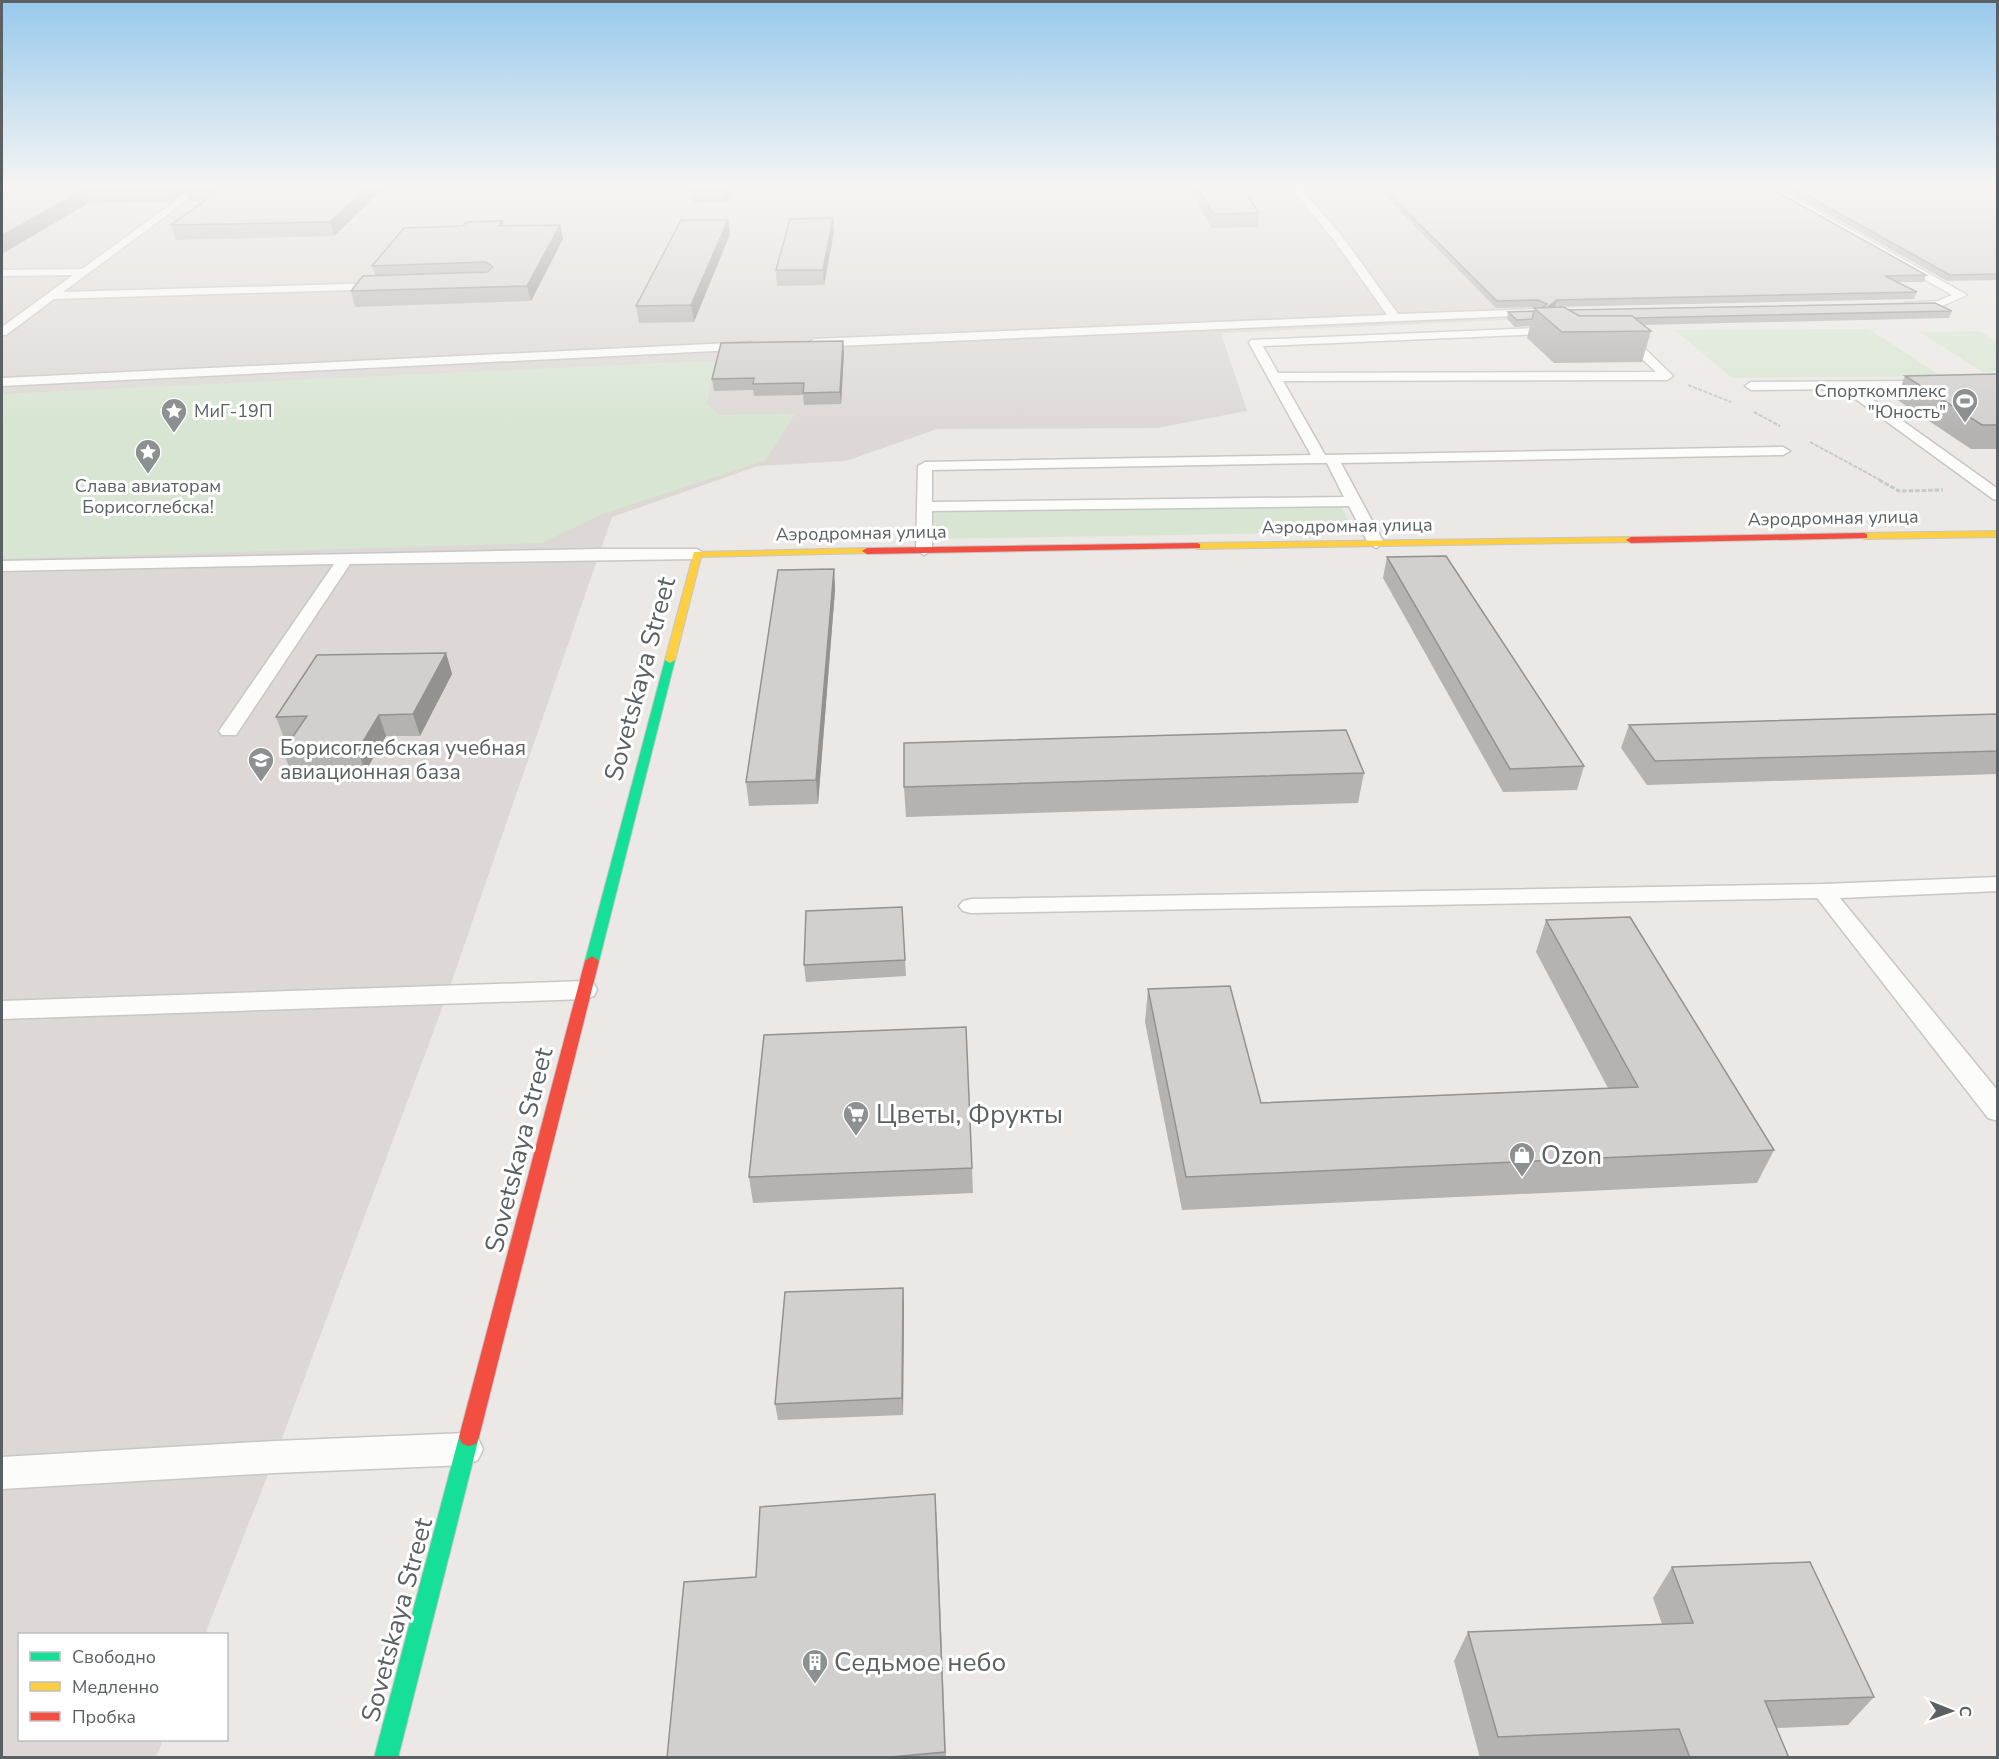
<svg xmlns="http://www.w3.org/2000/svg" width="1999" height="1759" font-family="'Nunito Sans',sans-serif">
<rect width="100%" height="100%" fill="#ebe8e5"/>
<path fill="#ddd8d5" d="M24,186h1379l147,132 -329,15 26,78 -90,17 -220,1 -91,32 -88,5 -146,51 -165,478 -172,462 -70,177h-185v106h143l-7,17 -154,1v-1561z"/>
<g fill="#d8e5d2">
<path d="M1869,329l72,47 -209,2 -57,-48z"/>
<path d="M1980,331l17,11v30h-14l-64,-40z"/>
<path d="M702,361l13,1 -8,42 12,11 76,-1 -30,47 -163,53 -60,29 -540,16v-165z"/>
<path d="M1341,506l13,26 -420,7v-27z"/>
</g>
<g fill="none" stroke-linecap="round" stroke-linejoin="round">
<g stroke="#c7c7c7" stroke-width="3">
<g id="lane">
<path d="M196,186h10l-143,106 320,-9 5,3 -5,3 -329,10 -48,36h-4v-8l71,-52 -71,1v-6l80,-1z"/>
<path d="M1762,186h11l194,109 -27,12h-35v-4l33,-2 14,-6z"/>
<path d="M1297,187l3,1 42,48 56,78 139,-5 6,3 -6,3 -723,32 -6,-4 6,-4 573,-24 -53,-75 -40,-48 -2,-2z"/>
<path d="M1560,327l4,2v4l-301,13 15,27 378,-1 -30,-28 -11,-1 -2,-3c4,-6 14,-4 20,-3l40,39 -6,4 -384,1 42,74 458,-8 7,4 -7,4 -442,8 43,80 -8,5 -8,-5 -19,-37 -417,5v39l-8,5 -8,-5 2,-84 7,-4 386,-7 -62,-112 2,-3zM1318,463h9l17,34 -412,5v-32z"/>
<path d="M751,342l6,4 -2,3 -753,37v-8z"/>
<path d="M1930,381l6,4 -1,3 -77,1 140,100v11l-5,-1 -151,-110 -91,1 -6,-4 6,-4z"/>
<path d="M600,549h97l8,5 -8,5 -347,5 -114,171h-14l-3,-4 115,-167 -332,7v-10z"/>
<path d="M1998,877v14l-158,7 158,193v30l-10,-3 -171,-220 -846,15 -8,-2 -4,-5 4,-5 8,-2 852,-15z"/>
<path d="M585,981l9,3 3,6 -3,6 -9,3 -583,20v-18z"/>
<path d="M466,1433l12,5 5,11 -5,11 -12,5 -191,8 -273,16v-32l273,-16z"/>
</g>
</g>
<g stroke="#c6c6c6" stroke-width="2">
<g id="fast">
<path d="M670,657l5,3 -76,301 -7,5 -7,-5 80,-301z"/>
<path d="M469,1428l7,2 3,7 -81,321h-24l85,-321 3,-7z"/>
</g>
</g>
<g stroke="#c6c6c6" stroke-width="2">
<g id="slow">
<path d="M1998,531v6l-134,2 -5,-3 5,-3z"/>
<path d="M1631,537l3,1v4l-437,7 -5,-3 5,-3z"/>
<path d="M867,548l5,3 -2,2 -169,4 -26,103 -5,3 -5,-3 29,-108z"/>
</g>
</g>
<g stroke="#c6c6c6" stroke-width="2">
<g id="jam">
<path d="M1864,533l3,1v4l-236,5 -5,-3 5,-3z"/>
<path d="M1197,543l3,1v4l-333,6 -5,-3 5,-3z"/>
<path d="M592,956l7,5 -120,476 -3,7 -7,2 -7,-2 -3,-7 126,-476z"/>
</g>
</g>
<g stroke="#c6cbc8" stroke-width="2" stroke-dasharray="4 1.5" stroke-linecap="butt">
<path d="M1688,385l43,17"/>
<path d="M1754,412l26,14"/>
<path d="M1810,442l72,39"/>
</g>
<path stroke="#c6cbc8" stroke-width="3" stroke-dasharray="4.5 2" stroke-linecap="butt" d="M1879,480l20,11 44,-1"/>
<use href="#lane" fill="#fcfcfb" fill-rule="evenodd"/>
<use href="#fast" fill="#16e098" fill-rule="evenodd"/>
<use href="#slow" fill="#ffcf43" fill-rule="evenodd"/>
<use href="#jam" fill="#f24e42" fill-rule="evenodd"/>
</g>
<g fill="#b5b3b2">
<path d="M2,186h384l-52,50 -158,4 -5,-15 33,-24h-15l-3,-10 -15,11 -82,1z"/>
<path d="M733,186l-7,16 -34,1 -2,-13z"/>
<path d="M1188,186h53l18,27 -1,14 -46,1z"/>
<path d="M1342,186h375l4,3 205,86 -2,7h-27l20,10 -3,7 -360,8 15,3 383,1 -3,7 -306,7 8,6 -9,31 -88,1 -27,-25 3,-12 -15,1 -8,-8 1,-7 26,-1v-3h5l-2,-1 -41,1 -120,-121 -33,1z"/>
<path d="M1778,186h220v94l-51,1z"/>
<path d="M728,220l2,14 -36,88 -55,1 -3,-17z"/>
<path d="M503,221l1,5 56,-1 3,14 -32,62 -176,6 -4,-16 24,-15 -3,-10z"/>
<path d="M834,232l-10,53 -47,1 -1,-16z"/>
<path d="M844,352l-3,52 -37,1 -1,-10 -49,1 -1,-6 -39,1 -2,-12z"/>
<path d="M1998,374v75h-27l-75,-50 9,-23z"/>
<path d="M1387,557l197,209 -7,24 -74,2 -120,-214z"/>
<path d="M834,569l1,21 -17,214 -69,2 -3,-24z"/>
<path d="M446,653l6,21 -32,62h-34l-21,36 -74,1 -8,-22 9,-13h-8l-8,-21z"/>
<path d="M1998,714v60l-351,11 -26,-37 8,-23z"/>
<path d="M1364,773l-6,30 -452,14 -2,-30z"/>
<path d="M902,907l4,69 -100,6 -2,-17z"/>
<path d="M1546,920l228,230 -17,33 -575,27 -37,-188 3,-33 113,114 347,-15 -72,-136z"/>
<path d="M972,1168l1,25 -220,10 -4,-26z"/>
<path d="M903,1288l1,17 -1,110 -125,5 -3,-16z"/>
<path d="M935,1494l11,264h-279l89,-181z"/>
<path d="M1672,1567l202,130 -26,28 -72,3 13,30h-131v-1l-20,1h-158l-26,-97 14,-29 194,-8 -9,-26z"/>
</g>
<g fill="#939291">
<path d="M169,186h23l-7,2 1,3 -15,11 -5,-14z"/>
<path d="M368,186h18l-52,50 -4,-14z"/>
<path d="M726,186h7l-7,16 -1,-12z"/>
<path d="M84,189l5,14 -87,51v-18z"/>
<path d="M833,218l1,14 -10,53 -1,-15z"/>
<path d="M728,220l2,14 -36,88 -3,-17z"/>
<path d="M560,225l3,14 -32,62 -4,-15z"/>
<path d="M1557,300l-2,7 -8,6 2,-7z"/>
<path d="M843,341l1,11 -3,52 -1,-12z"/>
<path d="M834,569l1,21 -17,214 -2,-24z"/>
<path d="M446,653l6,21 -32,62 -7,-22z"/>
<path d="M379,715l7,21 -21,36 -7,-22z"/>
<path d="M903,1288l1,17 -1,110 -1,-17z"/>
<path d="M935,1494l2,31 9,233z"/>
</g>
<g fill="#d2d0cf" stroke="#939291" stroke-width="1.5">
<path d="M2,186h167l-3,2 -82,1 -82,47z"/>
<path d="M186,186h182l-38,36 -159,3 53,-38 -39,1z"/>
<path d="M692,186h34l-1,4h-35z"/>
<path d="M1197,186h44l18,27 -46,1z"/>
<path d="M1381,186h335l5,3h51l154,86 -41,1 32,16 -360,8 -8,6 2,1 -9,1 5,-4 -9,-4 -41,1z"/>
<path d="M1790,186h208v88l-48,1z"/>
<path d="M833,218l-10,52h-47l14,-51z"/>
<path d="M681,220h47l-37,85 -55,1z"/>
<path d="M503,221l-4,5 61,-1 -33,61 -176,5 12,-15 124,-4 6,-5 -7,-5 -114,4 32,-38 59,-2 3,-4z"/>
<path d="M1935,303l17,8 -317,7 -3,-2h-53l-10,-6z"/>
<path d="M1564,307l15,9h53l19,15 -89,1 -28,-24z"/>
<path d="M1534,311l-2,8 -15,1 -9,-8z"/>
<path d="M843,341l-3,51 -37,1 1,-10 -51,1 1,-6 -42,1 9,-36z"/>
<path d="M1998,374v51h-16l-77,-49z"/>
<path d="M1446,556l138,210 -74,3 -123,-212z"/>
<path d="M834,569l-18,211 -70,2 32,-212z"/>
<path d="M446,653l-33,61 -34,1 -21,35 -75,1 24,-35 -31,1 41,-62z"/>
<path d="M1998,714v37l-343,10 -26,-36z"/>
<path d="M1346,730l18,43 -460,14v-44z"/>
<path d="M902,907l3,53 -101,5 2,-54z"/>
<path d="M1630,917l144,233 -588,27 -38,-188 82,-3 31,117 377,-16 -92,-167z"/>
<path d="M966,1027l6,141 -223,9 15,-142z"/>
<path d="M903,1288l-1,110 -127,6 10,-112z"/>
<path d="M935,1494l10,258 -65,6h-213l17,-176 72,-5 4,-70z"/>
<path d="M1810,1562l64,135 -109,4 24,57h-99l-11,-29 -181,8 -30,-105 225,-9 -21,-56z"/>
</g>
<linearGradient id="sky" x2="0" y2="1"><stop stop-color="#97c9ec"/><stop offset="0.43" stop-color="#f6f5f3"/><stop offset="1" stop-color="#f6f5f3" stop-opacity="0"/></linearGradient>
<rect width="1999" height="433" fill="url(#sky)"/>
<defs>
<g id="stadium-pin" transform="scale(1.35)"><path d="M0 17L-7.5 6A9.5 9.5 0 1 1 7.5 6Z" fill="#8d9090" stroke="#fff"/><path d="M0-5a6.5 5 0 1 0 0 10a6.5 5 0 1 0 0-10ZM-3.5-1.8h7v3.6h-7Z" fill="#fff"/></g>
<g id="sight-pin" transform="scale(1.35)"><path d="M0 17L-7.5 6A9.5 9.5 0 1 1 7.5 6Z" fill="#8d9090" stroke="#fff"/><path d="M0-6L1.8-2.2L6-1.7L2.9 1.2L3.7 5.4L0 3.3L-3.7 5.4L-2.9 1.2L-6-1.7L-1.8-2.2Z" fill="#fff"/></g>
<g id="university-pin" transform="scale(1.35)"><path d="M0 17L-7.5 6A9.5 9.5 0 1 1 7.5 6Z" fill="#8d9090" stroke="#fff"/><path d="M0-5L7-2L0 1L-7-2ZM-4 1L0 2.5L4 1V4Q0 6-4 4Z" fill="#fff"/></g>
<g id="supermarket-pin" transform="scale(1.35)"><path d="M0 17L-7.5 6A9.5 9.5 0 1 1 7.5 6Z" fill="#8d9090" stroke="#fff"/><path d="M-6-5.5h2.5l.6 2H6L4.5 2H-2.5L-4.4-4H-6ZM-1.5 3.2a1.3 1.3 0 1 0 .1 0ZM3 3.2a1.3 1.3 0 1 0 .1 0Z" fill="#fff"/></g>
<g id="shop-pin" transform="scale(1.35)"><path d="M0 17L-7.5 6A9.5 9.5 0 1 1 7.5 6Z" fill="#8d9090" stroke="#fff"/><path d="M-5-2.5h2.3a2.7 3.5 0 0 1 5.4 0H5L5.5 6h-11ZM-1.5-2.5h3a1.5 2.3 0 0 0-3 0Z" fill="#fff"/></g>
<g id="building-pin" transform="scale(1.35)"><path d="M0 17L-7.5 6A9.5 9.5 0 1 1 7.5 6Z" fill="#8d9090" stroke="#fff"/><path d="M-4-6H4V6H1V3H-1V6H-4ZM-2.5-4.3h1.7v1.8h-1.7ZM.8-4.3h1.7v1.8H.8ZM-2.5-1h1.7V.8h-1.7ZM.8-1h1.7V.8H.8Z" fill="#fff"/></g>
</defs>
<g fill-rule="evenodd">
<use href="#stadium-pin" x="1965" y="401"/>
<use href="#sight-pin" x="174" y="411"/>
<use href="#sight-pin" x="148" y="452"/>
<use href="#university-pin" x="261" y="760"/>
<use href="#supermarket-pin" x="856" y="1114"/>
<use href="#shop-pin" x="1522" y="1155"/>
<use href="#building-pin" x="815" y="1662"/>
</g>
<g text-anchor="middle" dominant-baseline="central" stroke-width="6" stroke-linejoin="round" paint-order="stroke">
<g font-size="18" fill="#5b6063" stroke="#fff" text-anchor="end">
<text x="1946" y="391">Спорткомплекс<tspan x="1946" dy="21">"Юность"</tspan></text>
<text x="194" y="411" text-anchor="start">МиГ-19П</text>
<text x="148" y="486" text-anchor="middle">Слава авиаторам<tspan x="148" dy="21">Борисоглебска!</tspan></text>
</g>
<g font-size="18" fill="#5b6063" stroke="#fff">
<text transform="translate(1833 518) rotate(-1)">Аэродромная улица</text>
<text transform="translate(1347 526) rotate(-1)">Аэродромная улица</text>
<text transform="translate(861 533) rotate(-1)">Аэродромная улица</text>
</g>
<g font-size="21" fill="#5b6063" stroke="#fff" text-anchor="start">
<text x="280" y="748">Борисоглебская учебная<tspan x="280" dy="24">авиационная база</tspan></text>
</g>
<g font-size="26" fill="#5b6063" stroke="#fff">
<text transform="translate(640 679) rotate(-75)">Sovetskaya Street</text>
<text transform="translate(519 1150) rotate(-76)">Sovetskaya Street</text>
<text transform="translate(397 1620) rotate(-75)">Sovetskaya Street</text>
</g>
<g font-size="26" fill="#5b6063" stroke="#fff" text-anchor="start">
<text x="876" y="1114">Цветы, Фрукты</text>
<text x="1541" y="1155">Ozon</text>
<text x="834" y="1662">Седьмое небо</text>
</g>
</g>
<rect width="1999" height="1759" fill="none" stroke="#5b6063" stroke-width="6"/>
<rect x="18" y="1633" width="210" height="108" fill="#ffffff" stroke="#bdbfc1" stroke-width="1.5"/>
<rect x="30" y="1652" width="30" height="9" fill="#16e098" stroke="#bdbfc1" stroke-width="1.5"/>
<text x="72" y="1663" font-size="18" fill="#5b6063">Свободно</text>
<rect x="30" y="1682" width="30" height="9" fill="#ffcf43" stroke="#bdbfc1" stroke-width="1.5"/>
<text x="72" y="1693" font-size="18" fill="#5b6063">Медленно</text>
<rect x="30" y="1712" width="30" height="9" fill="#f24e42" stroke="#bdbfc1" stroke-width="1.5"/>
<text x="72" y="1723" font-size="18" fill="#5b6063">Пробка</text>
<g transform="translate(1951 1711) rotate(91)" stroke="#ffffff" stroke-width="4.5" paint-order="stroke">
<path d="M0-4.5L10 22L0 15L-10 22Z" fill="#5b6063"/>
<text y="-9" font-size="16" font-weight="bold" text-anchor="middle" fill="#5b6063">С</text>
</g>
</svg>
